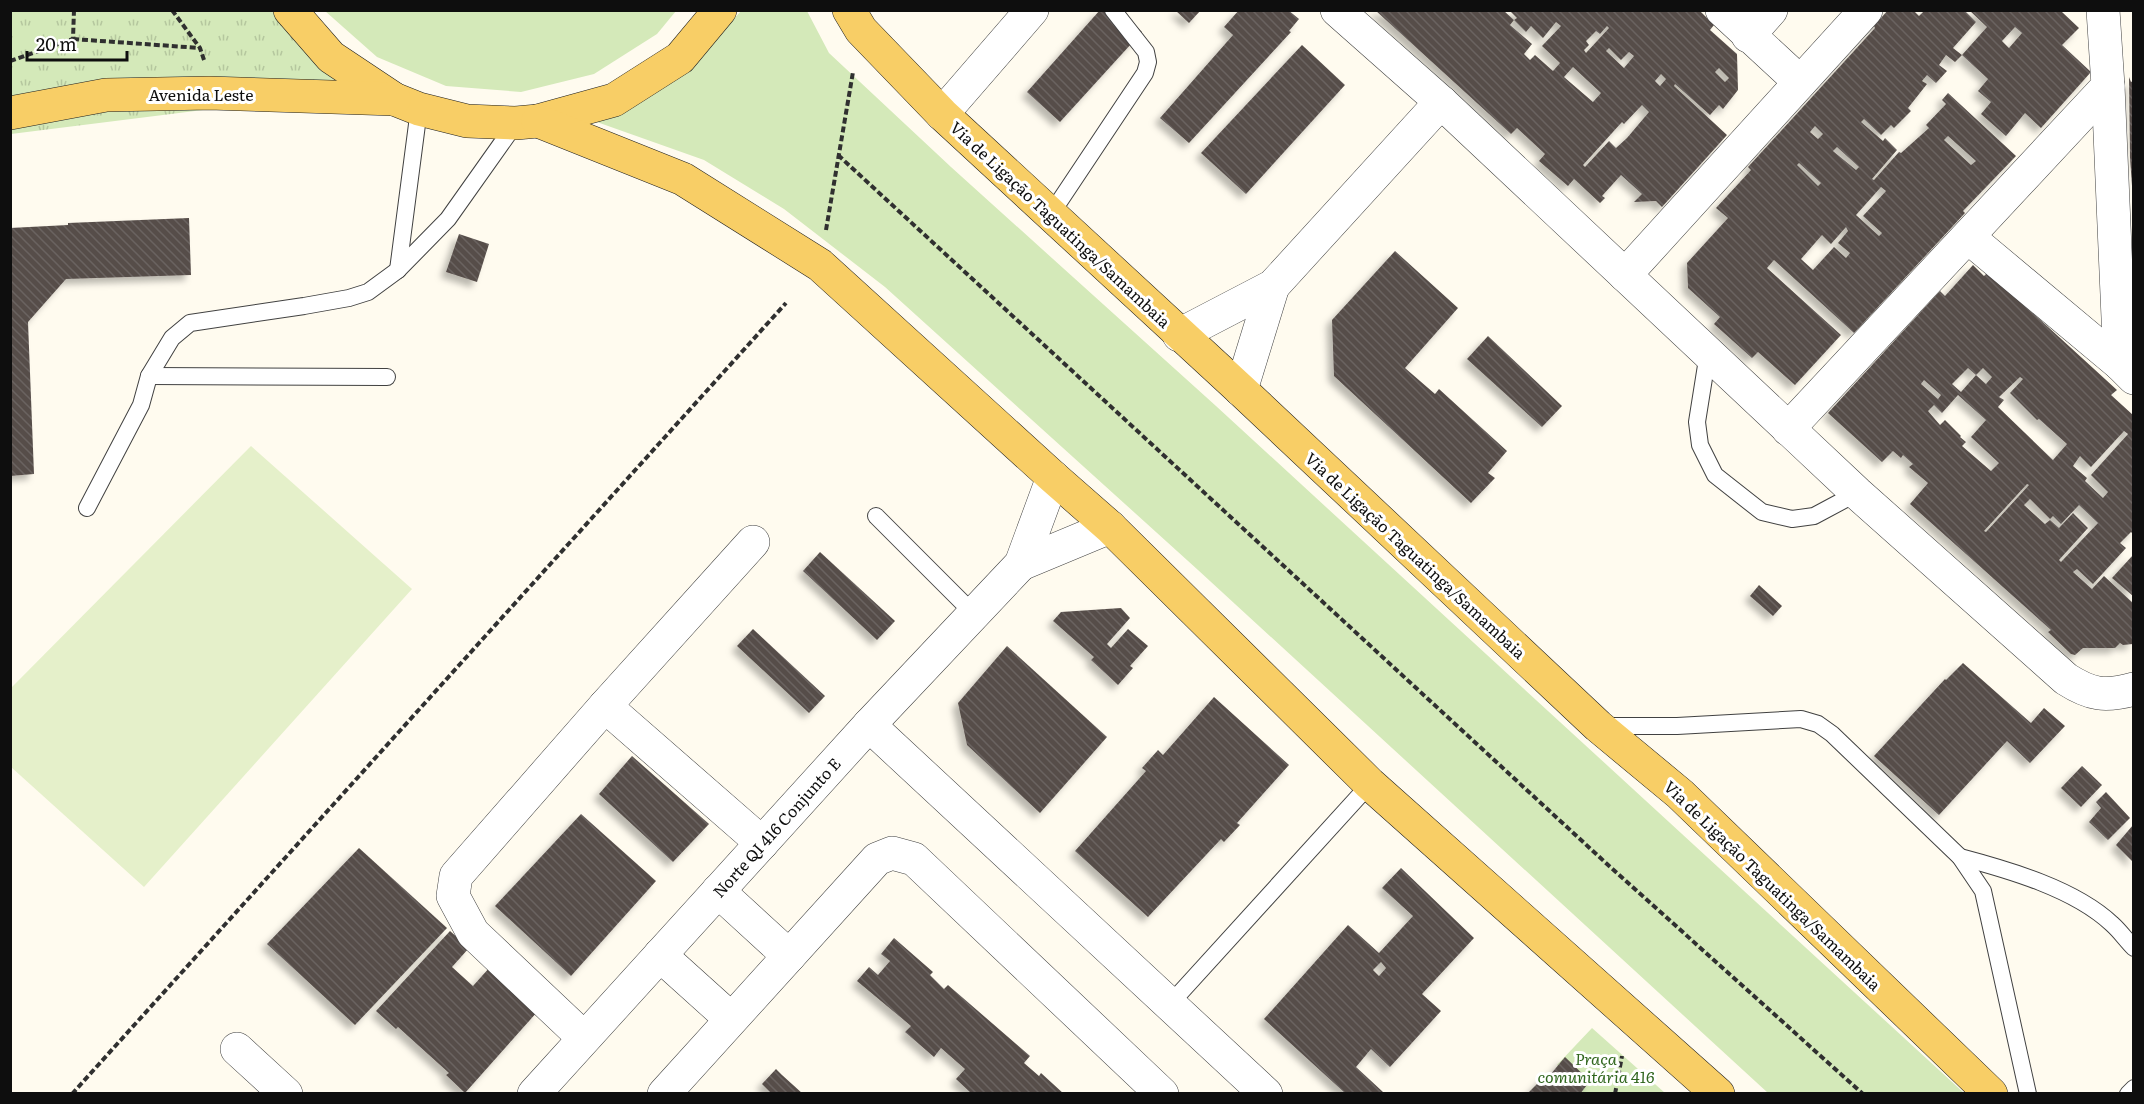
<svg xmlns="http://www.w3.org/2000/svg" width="2144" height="1104" font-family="Literata,serif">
<defs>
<pattern id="grass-tufts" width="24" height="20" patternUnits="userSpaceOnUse" patternTransform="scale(1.5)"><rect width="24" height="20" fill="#d4e9b9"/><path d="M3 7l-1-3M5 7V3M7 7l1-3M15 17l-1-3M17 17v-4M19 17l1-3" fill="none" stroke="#b5c79e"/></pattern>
<pattern id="building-back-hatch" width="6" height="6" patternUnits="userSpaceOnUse" patternTransform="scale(1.5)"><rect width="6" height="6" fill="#574e4a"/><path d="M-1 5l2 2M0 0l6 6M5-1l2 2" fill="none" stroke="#6a6360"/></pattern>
<filter id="shadow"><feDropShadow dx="-5.5" dy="5.5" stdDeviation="3" flood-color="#0004"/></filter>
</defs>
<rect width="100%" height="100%" fill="#fffbef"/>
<path fill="url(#grass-tufts)" d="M10,11h279l92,82 -178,17 -192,24z"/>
<g fill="#d4e9b9">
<path d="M325,11h351l-19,23 -63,40 -73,18 -75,-6 -69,-29z"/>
<path d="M741,11h66l22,42 122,114 265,239 748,687h-196l-570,-523 -313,-283 -101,-78 -80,-49 -110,-39 57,-25 44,-35z"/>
<path d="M1592,1028l73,65h-85l3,-3 -26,-25z"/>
</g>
<path fill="#e5f0ca" d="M251,446l161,143 -268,298 -133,-120v-79z"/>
<g fill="url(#building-back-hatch)" fill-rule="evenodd" filter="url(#shadow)">
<path d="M1100,10h19l23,22 -82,90 -33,-30z"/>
<path d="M1175,10h26l-12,13z"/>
<path d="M1239,10h49l11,9 -10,12 2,1 -102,111 -29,-25 73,-83 -9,-8z"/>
<path d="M1375,10h128l11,10 3,-2 -8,-8h190l15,15 -4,5 27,24 1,36 -15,19 -4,-4 -9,10 -35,-31 -1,2 53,49 -65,72 -6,-6 -22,1 8,-8 -21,-19 -19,21 3,2 -5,5 -26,-24 -6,7 -29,-25 6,-7 -28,-26 -6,6zM1514,20l12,12 5,-6 12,12 13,-16 5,4 -19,20 18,17 -7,8 -18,-16 -5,5 -6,-6 8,-10 -22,-19zM1607,26l2,2 -23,25 -2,-3 5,-5 -3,-4 10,-10 4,3zM1609,48l12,12 8,-8 5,4 -10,12 -18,-17zM1573,67l28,26 -8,9 -29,-25zM1719,68l10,10 -4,4 -10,-10zM1661,74l5,5 -6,7 -5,-5zM1642,105l7,7 -22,26 -11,10 -7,-7 -24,26 -2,-2 39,-43 2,2z"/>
<path d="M1888,10h25l6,6 6,-6h39l12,12 -23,26 9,7 -7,7 -9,-7 -7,10 8,6 -11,12 -9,-8 -5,6 5,3 -19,24 3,3 -17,17 -3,-3 -10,10 -17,-16 -3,3 22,19 2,-3 12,12 -25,29 2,1 25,-28 2,1 28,-25 -3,-3 20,-21 -4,-4 6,-7 68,63 -53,55 2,2 -111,120 -80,-73 -7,8 74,67 -46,50 -37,-33 -6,6 -38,-34 6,-7 -32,-29 -1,-25 41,-45 -12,-10 35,-38 -3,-3 127,-139 -1,-2zM1815,126l8,8 -5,5 -8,-7zM1948,136l28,25 -5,4 -27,-25zM1837,147l22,20 -3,3 -23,-19zM1799,163l22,20 -3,3 -21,-21zM1881,187l5,4 -23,25 19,17 -3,3 -23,-21zM1846,227l2,4 -10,12 12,10 -4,5 -12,-11 -21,23 -12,-11 21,-24 9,9z"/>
<path d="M1969,10h94l-1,2 17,16 -17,17 29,27 -50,56 -16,-15 -19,23 -25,-22 10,-12 -13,-11 10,-12 -26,-24 25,-28zM2015,27l7,6 -13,15 -7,-7z"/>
<path d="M1302,45l43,40 -99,109 -45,-41z"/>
<path d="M2129,77l2,5 2,-1v105h-1l-2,-28z"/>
<path d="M189,218l2,57 -125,4 -38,43 6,152 -24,2v-248l58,-3v-2z"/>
<path d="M459,234l30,10 -12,38 -31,-10z"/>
<path d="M1395,251l63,57 -53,60 30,26 4,-5 68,62 -19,22 7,5 -24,25 -137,-127 -2,-56z"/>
<path d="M1973,265l11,11 4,-4 129,118 -6,5 22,20v119l-2,-2 -11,11 6,5 -33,36 -16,-15 -4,3 19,17 12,-13 29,27v41l-10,1 -3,-2 -5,5h-32l-8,7 -4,-1 -23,-22 3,-2 -141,-126 18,-21 -19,-16 4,-3 -10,-9 -2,3 -8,-7 -11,11 -54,-49 112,-122 5,5zM1968,368l8,7 -15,17 -9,-8zM1983,368l9,9 -6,7 -10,-9zM2020,377l3,2 -13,14 27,27 2,-1 28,25 -14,16 -55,-53 6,-7 -5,-3zM1924,380l17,15 -3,4 -17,-15zM1958,395l28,25 -15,17 28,26 -8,8 -29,-25 4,-4 -6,-5 1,-1 -16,-16 -5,5 -12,-14 6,-6 8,8zM2124,431l4,3 -37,41 17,17 -5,6 -18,-17 2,-3 -14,-12 7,-10 11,11zM2027,484l2,1 -43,47 -2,-1zM2030,499l20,20 3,-3 8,8 18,-19 19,18 -37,39 -2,-2 29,-32 -15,-15 -14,15 -9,-8 -5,4 -21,-19z"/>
<path d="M1488,336l74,70 -20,21 -75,-68z"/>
<path d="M820,552l75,69 -18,19 -74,-69z"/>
<path d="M2133,555v41l-21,-18z"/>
<path d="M1759,585l23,21 -9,10 -23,-20z"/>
<path d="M1121,608l9,10 -23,26 4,4 17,-19 20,17 -18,20 3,2 -15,17 -27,-25 3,-3 -41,-36 8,-9z"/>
<path d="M753,629l72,67 -16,17 -72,-67z"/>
<path d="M1007,646l100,91 -67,76 -73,-68 -9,-42z"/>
<path d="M1963,663l68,60 13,-15 21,18 -35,37 -23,-22 -68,74 -65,-59 71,-77 1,1z"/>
<path d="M1214,697l75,68 -52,58 3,2 -16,17 -3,-3 -73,78 -73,-66 71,-80 -4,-3 16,-18 5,5z"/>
<path d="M632,756l77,68 -36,38 -74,-68z"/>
<path d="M2082,766l20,19 -21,22 -20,-19z"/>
<path d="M2106,792l24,26 -22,22 -19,-18 12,-14 -5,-6z"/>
<path d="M581,814l75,67 -85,95 -76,-70z"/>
<path d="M2133,825v37l-17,-17z"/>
<path d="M359,848l88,80 -92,97 -88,-81z"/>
<path d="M1401,868l73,70 -52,56 19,17 -51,56 -19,-18 -15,18 27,25 -37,2 -82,-75 84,-94 31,28 34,-37 -31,-28zM1381,962l5,6 -7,8 -6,-6z"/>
<path d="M450,931l19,17 -17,19 21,19 17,-19 48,44 -73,82 -19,-18 3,-2 -51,-46 -2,2 -20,-18z"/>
<path d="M894,938l39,34 -3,3 14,14 4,-4 82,71 -6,7 15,13 2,-3 23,21h-92l-16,-15 9,-10 -24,-21 -7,9 -29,-25 6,-6 -54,-45 12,-14 9,8 12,-14 -9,-7z"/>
<path d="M1565,1057l25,24 -10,13h-53l21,-21 2,2z"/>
<path d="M776,1069l6,6 21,19h-34l1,-2 -8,-8z"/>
</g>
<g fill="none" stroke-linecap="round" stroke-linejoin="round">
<g stroke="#414141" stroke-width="18">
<g id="service">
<path d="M1051,214l94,-141 3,-11 -2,-10 -33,-42"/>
<path d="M398,270l21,-161"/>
<path d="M1708,353l-11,69 3,23 15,30 47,37 30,7 22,-3 43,-23"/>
<path d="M149,376l238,1"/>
<path d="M87,508l54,-103 8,-29 23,-38 18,-15 114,-17 45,-8 19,-6 30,-22 50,-51 68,-96"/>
<path d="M876,516l98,98"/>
<path d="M1603,726h74l124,-7 17,5 14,10 128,123 23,34 45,203"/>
<path d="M1960,857c49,13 115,32 152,67 8,7 14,16 22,24"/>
<path d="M1170,1004l200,-220"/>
<path d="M2128,1094l6,-6"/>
</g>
</g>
<g stroke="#414141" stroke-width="34">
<g id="minor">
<path d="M1337,10l104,92 416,391 209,186c25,16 39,18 68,10"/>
<path d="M1722,10l78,72"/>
<path d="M1748,36l23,-26"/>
<path d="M2108,86l12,278 14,14"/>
<path d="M942,114l90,-104"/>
<path d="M1968,237l152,127"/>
<path d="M1625,275l241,-265"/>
<path d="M1179,335l94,-49 168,-184"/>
<path d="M1241,390l32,-104"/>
<path d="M1788,429l320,-343 -5,-76"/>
<path d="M1021,564l89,-37"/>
<path d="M605,706l157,137"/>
<path d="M869,725l397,369"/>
<path d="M718,891l71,65"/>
<path d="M660,955l71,64"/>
<path d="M584,1038l-111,-105 -20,-37 3,-20 149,-170 148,-164"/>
<path d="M237,1049l49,45"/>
<path d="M534,1094l335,-369 152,-161 32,-87"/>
<path d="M664,1094l213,-235 15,-6 22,6 248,235"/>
</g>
</g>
<g stroke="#1f1f1f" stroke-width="34">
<g id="primary">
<path d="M290,10l41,47 63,42 25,10 48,12 49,2 22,-2 76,-21 66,-42 40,-48"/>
<path d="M849,10l12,20 81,84 299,276 357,336 82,68 311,300"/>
<path d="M10,113l96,-18 103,-2 185,6"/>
<path d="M538,121l145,58 137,86 233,212 57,50 260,257 348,310"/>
</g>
</g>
<g stroke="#303030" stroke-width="4" stroke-dasharray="6 3" stroke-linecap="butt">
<path d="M172,10l28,38 4,12"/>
<path d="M73,39l127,9"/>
<path d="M10,61l63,-22 1,-29"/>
<path d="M838,155l769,709 256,230"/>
<path d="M826,230l27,-158"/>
<path d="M72,1094l714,-791"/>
<path d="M1615,1094l7,-38"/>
</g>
<use href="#service" stroke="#fff" stroke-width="16"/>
<use href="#minor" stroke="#fff" stroke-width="33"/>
<use href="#primary" stroke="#f8ce66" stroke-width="33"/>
</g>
<g text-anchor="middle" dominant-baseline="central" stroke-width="6" stroke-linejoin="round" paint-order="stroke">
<g font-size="16" fill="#0e0e0e" stroke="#fff">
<text x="201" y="94">Avenida Leste</text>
<text transform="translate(1061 224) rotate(43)">Via de Ligação Taguatinga/Samambaia</text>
<text transform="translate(1416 555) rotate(43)">Via de Ligação Taguatinga/Samambaia</text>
<text transform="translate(776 827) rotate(-48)">Norte QI 416 Conjunto E</text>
<text transform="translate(1773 885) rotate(44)">Via de Ligação Taguatinga/Samambaia</text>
</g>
<g font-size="16" font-style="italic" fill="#30661e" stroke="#fff">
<text x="1596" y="1058">Praça<tspan x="1596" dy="18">comunitária 416</tspan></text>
</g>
</g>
<rect width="2144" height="1104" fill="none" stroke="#0e0e0e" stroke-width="24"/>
<path d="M27 51v9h100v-9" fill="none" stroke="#0e0e0e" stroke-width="3"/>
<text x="36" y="51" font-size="18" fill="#0e0e0e" stroke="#ffffff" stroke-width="4.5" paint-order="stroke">20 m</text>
</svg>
